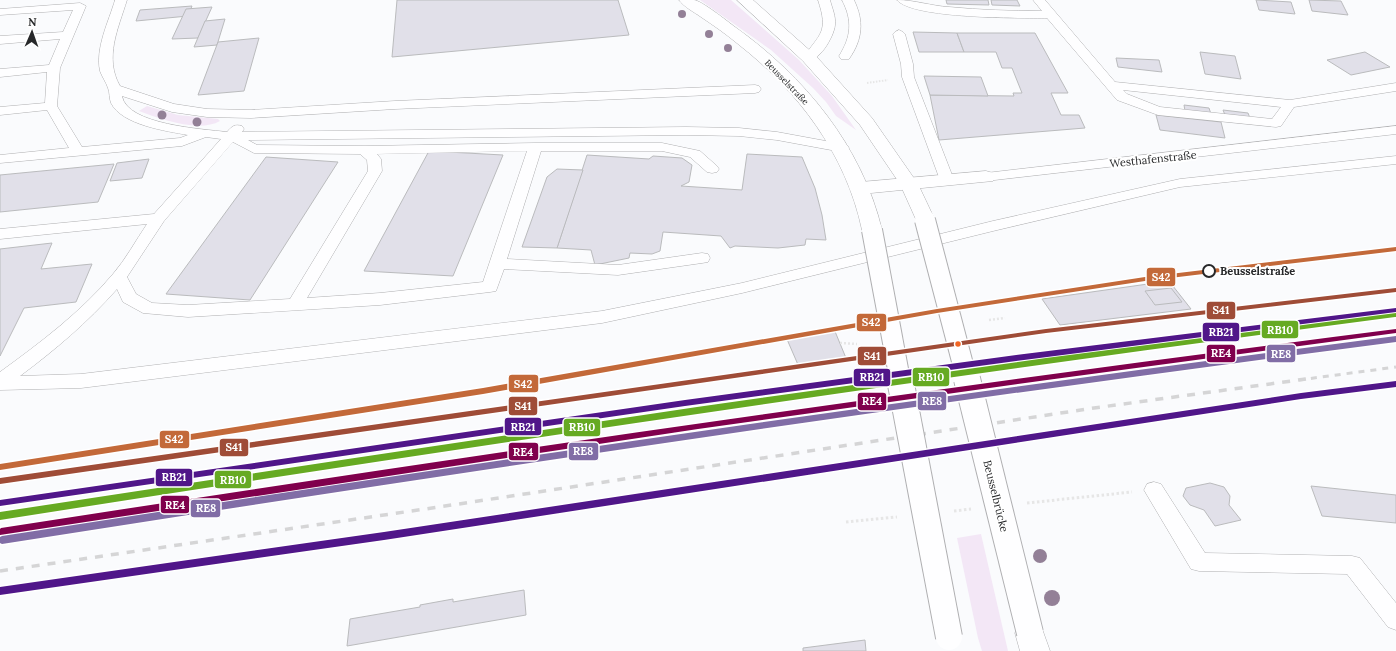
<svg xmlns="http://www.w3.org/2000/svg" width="1396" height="651" font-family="Lora,serif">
<rect width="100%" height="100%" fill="#fafbfd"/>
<g fill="#f3e7f6">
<path d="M700,0h31l68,60 33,36 24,34 -20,-14 -10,-14 -13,-14 -42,-38z"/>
<path d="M147,106l31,9 40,4 2,2c-21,12 -60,-2 -81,-10z"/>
<path d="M981,534l27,117h-26l-4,-13 -21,-100z"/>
</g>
<g fill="#e1e0e9" stroke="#babbbd">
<path d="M397,0h221l11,35 -237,22z"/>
<path d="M946,0h42l1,5 -42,-1z"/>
<path d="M991,0h26l3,6 -28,-1z"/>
<path d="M1256,0l35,2 4,12 -36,-4z"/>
<path d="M1309,0l32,1 7,14 -36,-4z"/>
<path d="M192,6l-4,10 -52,5 4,-11z"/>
<path d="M212,7l-14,31 -26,1 14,-30z"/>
<path d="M225,19l-8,26 -23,2 11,-26z"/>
<path d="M913,32l44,1 7,19h-45z"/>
<path d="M957,33h78l33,60h-17l10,22h18l6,13 -146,12 -9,-45 84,1 -1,-3h9l-10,-25h-10l-6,-16h-32z"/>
<path d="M259,38l-15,53 -46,4 20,-53z"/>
<path d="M1200,52l35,4 6,23 -36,-5z"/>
<path d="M1365,52l25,15 -39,8 -24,-15z"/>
<path d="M1116,58l43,2 3,12 -44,-5z"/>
<path d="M924,76l57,1 7,19 -58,-1z"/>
<path d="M1184,105l25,3 2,6 -26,-3z"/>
<path d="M1223,110l25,3 2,5 -25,-3z"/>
<path d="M1156,115l65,7 4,16 -65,-8z"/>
<path d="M429,151l74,4 -50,121 -89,-5z"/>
<path d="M747,154l55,3 13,31 7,27 4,25 -20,-1 -1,6 -27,3 -43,-2 -5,2 -9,-12 -58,-4 -3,19 -8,3 -22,-1 -1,5 -34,7 -4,-15 -34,-2 30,-93 62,4 4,-3 29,2 10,7 -3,17 -8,4 61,4z"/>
<path d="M266,157l72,5 -88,138 -84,-6z"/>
<path d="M149,159l-7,19 -32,3 7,-18z"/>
<path d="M114,164l-16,38 -98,10v-37z"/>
<path d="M557,169l26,1 -26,78 -35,-1 25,-70z"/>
<path d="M52,243l-11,26 51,-5 -16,38 -52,6 -24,48v-107z"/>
<path d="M1169,281l22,28 -131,16 -18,-26z"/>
<path d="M1171,288l11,14 -27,3 -10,-14z"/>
<path d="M834,329l12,29 -47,9 -13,-30z"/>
<path d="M1210,483l14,4 6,9 -1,9 12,15 -26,6 -11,-16 -14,-5 -7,-9 3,-8z"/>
<path d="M1311,486l85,9v28l-74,-7z"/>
<path d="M524,590l2,25 -179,31 3,-27 70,-12v-2l33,-6v3z"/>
<path d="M865,640l1,11h-63v-3z"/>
</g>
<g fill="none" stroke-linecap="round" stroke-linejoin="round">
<g stroke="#afafb1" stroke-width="1">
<g id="service">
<path d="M115,0h12c-9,29 -23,58 -7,86l54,18 33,5 44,1 144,-9 360,-16 4,1 2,3 -2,3 -4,1 -360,16 -144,9 -44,-1 -35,-5 -50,-16c5,29 81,33 105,36 5,-6 8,-8 15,-6l2,3 -2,3 444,-5 53,1 38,4 65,12 5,1 2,3 -2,3 -5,1 -65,-12 -38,-4 -53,-1 -438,5 9,5 107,1 171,-3h127l38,8 17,15 2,3 -2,3 -5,1 -5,-1 -17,-15 -28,-6h-121l-34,108 111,6 84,-12 6,1 2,4 -2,4 -6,1 -84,12 -114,-6 -8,22 -6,1 -110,13 -192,12 -45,-4 -20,-11 -6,-13c-29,33 -62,61 -97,87l61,-2 521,-63 140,-28 251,-62 187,-42 216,-23v8l-216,23 -187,44 -251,62 -140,30 -521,65 -81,2v-18c40,-29 81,-60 113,-98 13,-15 23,-34 34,-50l-147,15v-10l154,-15 67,-75 -15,-2 -24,9 -182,17v-8l69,-7 -22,-38 -47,5v-8l45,-4 2,-31 -47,5v-8l49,-4 11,-26 -60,5v-8l63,-4 10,-22 -73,5v-6l80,-6 6,3 -26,62 -3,38 25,41 98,-9 8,-3c-22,-4 -66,-10 -77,-32 -2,-5 -1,-10 -3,-15 -2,-6 -6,-11 -8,-17 -5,-23 9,-50 15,-71zM233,142l21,11 106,1 7,6 1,11 -78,128 -102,6 -36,-2 -16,-9 -9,-17 37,-56zM527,151l-44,131 -103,11 -73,5 75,-127 -1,-12 -4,-5z"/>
<path d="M818,0h12c2,8 6,16 5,25 -1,12 -17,39 -30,36l-2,-3c17,-25 26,-25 15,-58z"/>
<path d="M842,0h12c10,21 9,39 -5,59h-8l-2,-3c12,-19 14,-35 3,-56z"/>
<path d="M897,0c18,0 34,6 52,7 31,3 62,4 93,4l-9,-11h12l70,82 175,18 106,-17v8l-102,16 -13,19 -5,1 -118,-12 -41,-15 -70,-82c-26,0 -135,1 -150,-18zM1123,90l158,17 -9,12 -112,-12 -33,-13z"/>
<path d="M899,30l4,2 2,2 8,30 1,13 40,103 -2,3 -5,1 -5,-1 -2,-3 -38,-103 -1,-13 -8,-30 2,-2z"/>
<path d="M1396,126v8l-410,47 -5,-1 -2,-3 2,-3 5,-1z"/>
<path d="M1154,482l7,2 44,69 147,3 8,2 36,45v27l-8,-3 -41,-53 -148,-3 -8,-2 -47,-79 3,-6z"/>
</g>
</g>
<g stroke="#afafb1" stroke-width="1">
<path id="minor" d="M986,171l7,2 2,4 -2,4 -132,13 -7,-2 -2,-4 2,-4 7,-2z"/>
</g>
<g stroke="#afafb1" stroke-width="1">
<g id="secondary">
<path d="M679,0c5,0 10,0 15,0 8,1 33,21 41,27 69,49 127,119 147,203l-3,4 -7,2 -7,-2 -3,-4c-16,-76 -64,-139 -124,-186 -12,-10 -25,-19 -37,-27 -7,-5 -17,-10 -22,-17z"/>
<path d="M737,0h16l62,55 57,63 46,66 17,36 -3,4 -7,2 -7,-2 -18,-40 -40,-59 -57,-64z"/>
<path d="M1030,619l10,4 10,28h-30l-5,-18 5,-10z"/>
</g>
</g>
<path stroke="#e6e6e6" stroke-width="2" stroke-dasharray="1.5 1.5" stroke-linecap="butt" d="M867,83l21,-3"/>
<g stroke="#e6e6e6" stroke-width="2.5" stroke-dasharray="2 2" stroke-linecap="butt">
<path d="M989,320l16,-2"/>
<path d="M840,343l17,1"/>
</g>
<g stroke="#e6e6e6" stroke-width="3" stroke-dasharray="2.5 2.5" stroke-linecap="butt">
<path d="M1027,503l105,-11"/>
<path d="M954,511l17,-2"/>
<path d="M846,522l51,-5"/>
</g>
<use href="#service" fill="#fefeff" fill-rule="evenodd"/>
<use href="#minor" fill="#fefeff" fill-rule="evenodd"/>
<use href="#secondary" fill="#fefeff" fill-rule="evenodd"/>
<path stroke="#d5d5d6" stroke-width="3" stroke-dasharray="6 6" stroke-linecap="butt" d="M1299,380l97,-13"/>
<path stroke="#d5d5d6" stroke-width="3.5" stroke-dasharray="8 8" stroke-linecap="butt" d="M0,571l432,-63 662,-100 212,-29"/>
<g stroke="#afafb1" stroke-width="22" stroke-linecap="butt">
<g id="secondary-bridge-far1">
<path d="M925,220l42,160"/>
<path d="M872,230l28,150"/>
</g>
</g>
<g stroke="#afafb1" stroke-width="28" stroke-linecap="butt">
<g id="secondary-bridge">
<path d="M900,379l49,258"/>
<path d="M967,379l63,254"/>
</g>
</g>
<use href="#secondary-bridge-far1" stroke="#fefeff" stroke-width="20"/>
<use href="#secondary-bridge" stroke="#fefeff" stroke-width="26"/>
<g stroke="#fff" stroke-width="3">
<g id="rail-1">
<path d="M1396,308v4l-372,48 -339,46 -685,100v-6l685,-100 339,-46z"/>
<path d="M1396,381v6l-95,12 -917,141 -384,55v-8l384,-55 917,-139z"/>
</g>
</g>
<g stroke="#fff" stroke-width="3">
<path id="rail-2" d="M1396,329v4l-349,47 -349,49 -698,106v-6l1,-1c464,-72 929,-140 1395,-199z"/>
</g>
<g stroke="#fff" stroke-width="3">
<path id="rail-3" d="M1396,313v4h-1c-466,61 -931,130 -1395,203v-8l348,-53 349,-52 349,-49z"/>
</g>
<g stroke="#fff" stroke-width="3">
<path id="rail-4" d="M1396,336v6c-466,60 -930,129 -1394,202l-2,-1v-6l2,-1c464,-72 928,-140 1394,-200z"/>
</g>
<g stroke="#fff" stroke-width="3">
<path id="rail-5" d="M1396,247v4l-251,30 -208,32 -454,81 -483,76v-6l483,-76 454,-79 208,-32z"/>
</g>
<g stroke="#fff" stroke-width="3">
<path id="rail-6" d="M1396,288v4l-350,41 -1046,151v-6l1046,-149z"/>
</g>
<use href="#rail-1" fill="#501689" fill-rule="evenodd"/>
<use href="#rail-2" fill="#80004d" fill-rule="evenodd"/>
<use href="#rail-3" fill="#6a2" fill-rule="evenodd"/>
<use href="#rail-4" fill="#816da6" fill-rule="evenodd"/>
<use href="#rail-5" fill="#c36939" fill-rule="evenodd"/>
<use href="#rail-6" fill="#9f4c37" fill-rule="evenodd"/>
</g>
<g fill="#938097">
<circle cx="682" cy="14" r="4"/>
<circle cx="709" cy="34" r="4"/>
<circle cx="728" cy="48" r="4"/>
<circle cx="162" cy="115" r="4.5"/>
<circle cx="197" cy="122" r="4.5"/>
<circle cx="1040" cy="556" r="7"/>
<circle cx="1052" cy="598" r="8"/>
</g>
<circle fill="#fff" stroke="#27282a" stroke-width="2" cx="1209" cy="271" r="6"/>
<circle fill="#f26522" stroke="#fff" stroke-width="1.5" cx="958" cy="344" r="3.5"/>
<g text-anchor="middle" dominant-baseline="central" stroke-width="4" stroke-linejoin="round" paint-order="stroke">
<g font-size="9" fill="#27282a" stroke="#fff">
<text transform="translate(787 82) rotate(46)">Beusselstraße</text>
</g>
<g font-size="11" fill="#27282a" stroke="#fff">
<text transform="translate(1153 159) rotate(-6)">Westhafenstraße</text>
<text transform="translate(996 496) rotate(76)">Beusselbrücke</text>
</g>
<g font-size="11" font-weight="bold" fill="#27282a" stroke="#fff" text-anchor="start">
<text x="1220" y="271">Beusselstraße</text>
</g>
</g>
<g stroke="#fff" stroke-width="1.5">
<rect x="1146" y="267" width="30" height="20" rx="4" fill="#c36939"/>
<rect x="1206" y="301" width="30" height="19" rx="4" fill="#9f4c37"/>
<rect x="856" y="313" width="31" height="19" rx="4" fill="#c36939"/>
<rect x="1261" y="320" width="38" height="19" rx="4" fill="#6a2"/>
<rect x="1202" y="322" width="38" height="20" rx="4" fill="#501689"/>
<rect x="1206" y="344" width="30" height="19" rx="4" fill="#80004d"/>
<rect x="1266" y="344" width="30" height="19" rx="4" fill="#816da6"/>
<rect x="857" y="346" width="30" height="20" rx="4" fill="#9f4c37"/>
<rect x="912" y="367" width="38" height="20" rx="4" fill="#6a2"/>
<rect x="853" y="368" width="38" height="19" rx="4" fill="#501689"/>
<rect x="508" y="374" width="31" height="19" rx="4" fill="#c36939"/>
<rect x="917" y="391" width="30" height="20" rx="4" fill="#816da6"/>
<rect x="857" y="392" width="30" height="19" rx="4" fill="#80004d"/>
<rect x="508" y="396" width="30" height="20" rx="4" fill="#9f4c37"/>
<rect x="504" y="417" width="38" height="19" rx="4" fill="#501689"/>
<rect x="563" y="418" width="38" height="19" rx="4" fill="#6a2"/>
<rect x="159" y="430" width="31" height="19" rx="4" fill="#c36939"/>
<rect x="219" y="438" width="30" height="19" rx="4" fill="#9f4c37"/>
<rect x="568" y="442" width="31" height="19" rx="4" fill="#816da6"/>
<rect x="508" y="442" width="31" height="19" rx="4" fill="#80004d"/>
<rect x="155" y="468" width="38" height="19" rx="4" fill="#501689"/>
<rect x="214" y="470" width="38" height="19" rx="4" fill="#6a2"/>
<rect x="160" y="495" width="30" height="19" rx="4" fill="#80004d"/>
<rect x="190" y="499" width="31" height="19" rx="4" fill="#816da6"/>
</g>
<g font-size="11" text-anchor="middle" font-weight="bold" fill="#fff">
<text x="1161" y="281">S42</text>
<text x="1221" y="314">S41</text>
<text x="871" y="326">S42</text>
<text x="1280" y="334">RB10</text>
<text x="1221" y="336">RB21</text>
<text x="1221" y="357">RE4</text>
<text x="1281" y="358">RE8</text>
<text x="872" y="360">S41</text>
<text x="931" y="381">RB10</text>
<text x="872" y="381">RB21</text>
<text x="523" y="388">S42</text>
<text x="932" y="405">RE8</text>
<text x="872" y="405">RE4</text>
<text x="523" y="410">S41</text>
<text x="523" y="431">RB21</text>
<text x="582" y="431">RB10</text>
<text x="174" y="443">S42</text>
<text x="234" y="451">S41</text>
<text x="583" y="455">RE8</text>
<text x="523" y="456">RE4</text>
<text x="174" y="481">RB21</text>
<text x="233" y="484">RB10</text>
<text x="175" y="509">RE4</text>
<text x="206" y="512">RE8</text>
</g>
<g transform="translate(32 32) rotate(2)" stroke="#ffffff" stroke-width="3" paint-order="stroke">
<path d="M0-3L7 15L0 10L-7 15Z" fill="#27282a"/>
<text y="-6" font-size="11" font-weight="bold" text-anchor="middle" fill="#27282a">N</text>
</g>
</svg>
